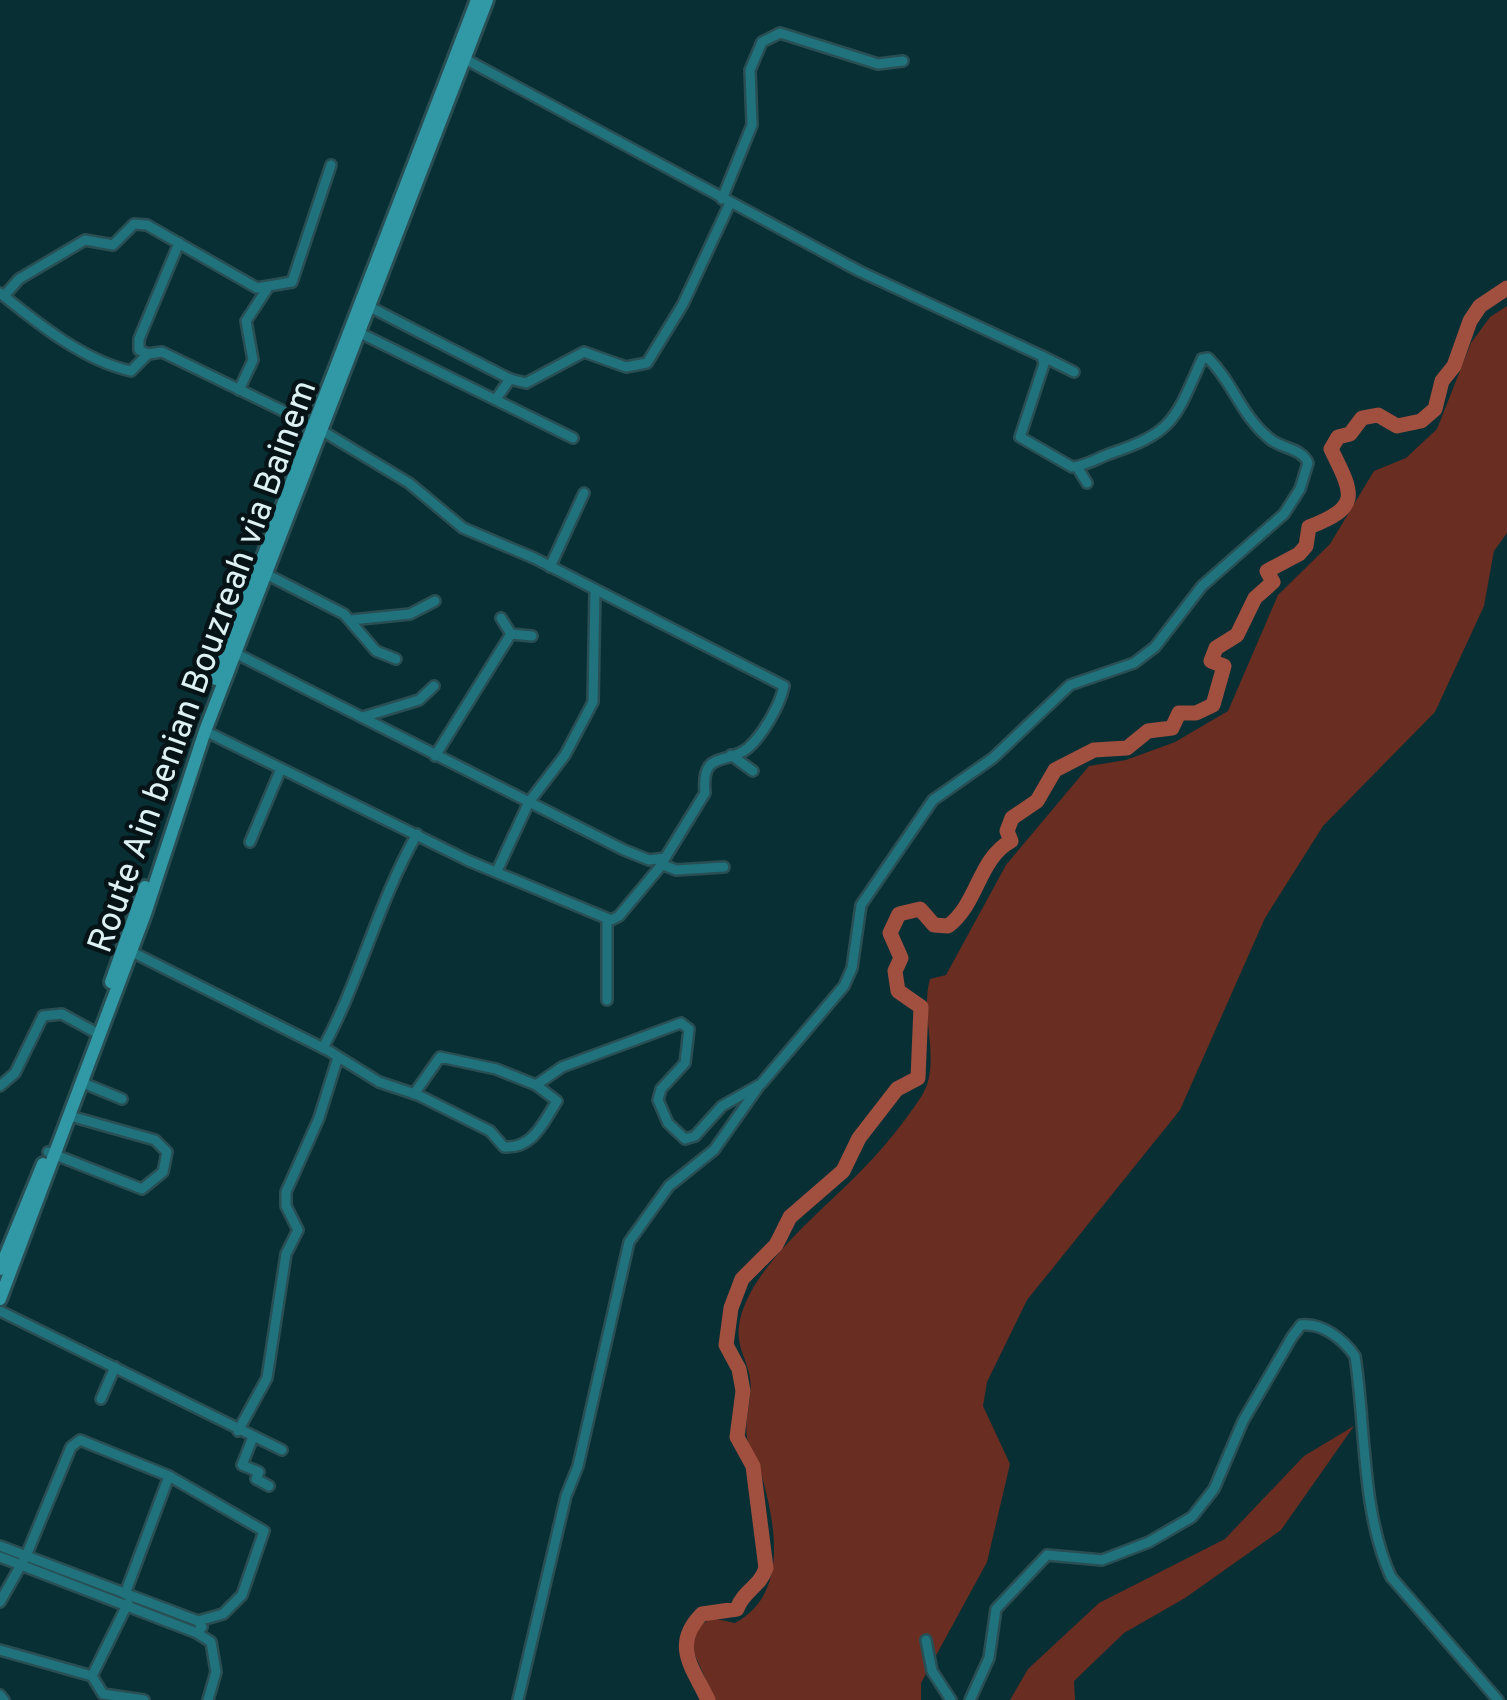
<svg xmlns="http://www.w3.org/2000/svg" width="1507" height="1700" font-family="Overpass,sans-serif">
<rect width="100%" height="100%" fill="#072f34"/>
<g fill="#692d21">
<path d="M1507,306v227l-13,18 -10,55 -49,106 -112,114 -58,92 -85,192 -153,190 -40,82 -4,24 27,58 -23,98 -66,121v17h-206l-25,-56 8,-16 13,-10 24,5c57,-31 39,-105 24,-157 -2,-10 -10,-18 -12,-28 -3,-19 6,-41 3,-60 -3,-19 -14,-31 -11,-52 7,-55 82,-114 120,-153 22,-22 45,-50 62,-76 22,-33 -2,-80 9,-118l16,-4 60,-110 83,-99 37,-6 49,-18 53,-31 50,-116 52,-51 44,-73 32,-13 31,-29 34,-86 19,-26z"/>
<path d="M1354,1426l-73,104 -96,68 -61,35 -50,48 1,19h-65l18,-31 71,-66 126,-64 79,-83z"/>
</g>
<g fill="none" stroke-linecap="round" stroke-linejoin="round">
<path stroke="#a14f3f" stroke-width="15" d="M708,1700c-15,-32 -37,-55 -6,-86l35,-5c6,-18 23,-22 29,-41l-13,-102 -16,-29 6,-46 -4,-22 -13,-24 5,-37 11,-29 34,-34 14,-28 53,-46 16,-33 38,-49 21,-11 3,-71 -23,-16 -3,-20 6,-13 -11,-25 9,-19 21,-5 14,16 14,1c30,-22 30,-67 63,-85l-4,-10 5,-13 25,-17 18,-31 39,-20 33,-2 21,-17 24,-3 7,-15h17l17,-8 11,-39 -13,-5 5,-13 21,-13 18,-37 18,-16 -6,-11 32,-17 7,-8 3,-19c53,-20 44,-33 22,-78l7,-12 12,-3 12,-16 16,-3 19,11 24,-5 14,-12 7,-28 12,-15 16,-45 10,-15 27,-18"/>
<g stroke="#294e53" stroke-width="14">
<g id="minor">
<path d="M722,199l30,-74 -2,-55 12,-28 18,-9 98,31 25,-3"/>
<path d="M0,293c37,30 84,68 131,78l17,-17 14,-2 152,74 95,57 54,45 71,30 250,128c-4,19 -21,49 -36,62 -22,18 -47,1 -43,45l-46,75 -40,48 -8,4 -142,-59 -264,-130"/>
<path d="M4,296l15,-17 66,-39 28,5 21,-21 13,1 110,63 35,-6 39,-117"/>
<path d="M370,307l140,72"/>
<path d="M360,333l213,105"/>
<path d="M148,354l-9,-4v-11l40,-96"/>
<path d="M1042,356l32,16"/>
<path d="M239,390l14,-30 -7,-39 21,-32"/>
<path d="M496,399l14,-20 16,4 58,-31 42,15 21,-4 36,-59 47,-101"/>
<path d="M1077,467l10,16"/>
<path d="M550,567l34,-74"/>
<path d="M266,574l78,40 32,37 20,8"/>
<path d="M501,618l10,16 21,2"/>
<path d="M351,620l59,-6 25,-13"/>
<path d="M235,653l389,197 25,10 16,-2"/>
<path d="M363,717l56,-17 15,-14"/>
<path d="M731,755l22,16"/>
<path d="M435,756l76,-122"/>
<path d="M250,842l30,-71"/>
<path d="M661,864l15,6 48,-3"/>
<path d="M497,871l32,-69 36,-47 28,-53 2,-111"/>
<path d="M607,919v81"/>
<path d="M126,949l203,102 50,31 39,13 72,36 14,16c29,2 39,-24 53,-46l-21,-16"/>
<path d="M323,1048c37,-68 55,-146 94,-214"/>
<path d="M83,1083l39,16"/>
<path d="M0,1086l15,-13 28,-57 19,-2 31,17"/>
<path d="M414,1094l26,-37 56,12 40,16 26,-18 119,-44 8,6 -4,34 -24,26 -3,11 10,23 17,16 10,-3 27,-30 39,-22 83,-98 8,-18 9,-63 72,-105 60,-42 77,-73 64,-22 21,-16 47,-61 82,-72 16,-25 8,-26c-6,-15 -26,-14 -38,-24 -29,-23 -37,-57 -62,-81l-6,1c-27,60 -27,73 -93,95 -13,5 -24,12 -37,13l-52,-30 24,-73 -2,-8 -183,-85 -394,-212"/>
<path d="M48,1152l94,37 21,-17 4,-20 -12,-12 -85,-24"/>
<path d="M0,1311l282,139"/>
<path d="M101,1399l14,-32"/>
<path d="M238,1431l29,-53 19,-124 12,-24 -12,-24v-14l33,-74 19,-61"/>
<path d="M253,1437l-11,28 17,7 -3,7 13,7"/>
<path d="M0,1546l198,75 25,-7 19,-19 22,-64 -95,-55 -89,-36 -9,7 -45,109 -26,46"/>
<path d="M0,1557l197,76 5,-6 -4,-6"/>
<path d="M125,1594l44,-118"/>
<path d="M197,1633l14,9 5,30 -8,28"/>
<path d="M926,1640l6,31 19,29"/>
<path d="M0,1650l92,26 36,-73"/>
<path d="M92,1676l11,18 41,6"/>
<path d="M0,1695l4,5"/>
<path d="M518,1700l48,-204 12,-30 51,-224 40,-56 45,-36 45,-64"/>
<path d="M970,1700l19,-42 7,-49 51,-54 55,5 47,-18 43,-25 22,-28 29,-68 49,-84 9,-12c22,-2 42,14 54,31 11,71 6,155 36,221l107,123"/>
</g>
</g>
<g stroke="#294e53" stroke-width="18">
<g id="secondary">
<path d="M216,679l261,-679"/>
<path d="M111,982l34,-95"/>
<path d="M0,1269l43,-105"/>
<path d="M0,1299l145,-385 60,-183 282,-731"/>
</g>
</g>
<use href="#minor" stroke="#20727d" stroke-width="9"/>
<use href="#secondary" stroke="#3198a5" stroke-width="12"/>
</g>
<g text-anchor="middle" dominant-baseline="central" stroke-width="9" stroke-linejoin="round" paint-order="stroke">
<g font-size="35" fill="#ddf1f4" stroke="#061417">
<text transform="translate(204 667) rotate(-70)">Route Ain benian Bouzreah via Bainem</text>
</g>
</g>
</svg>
